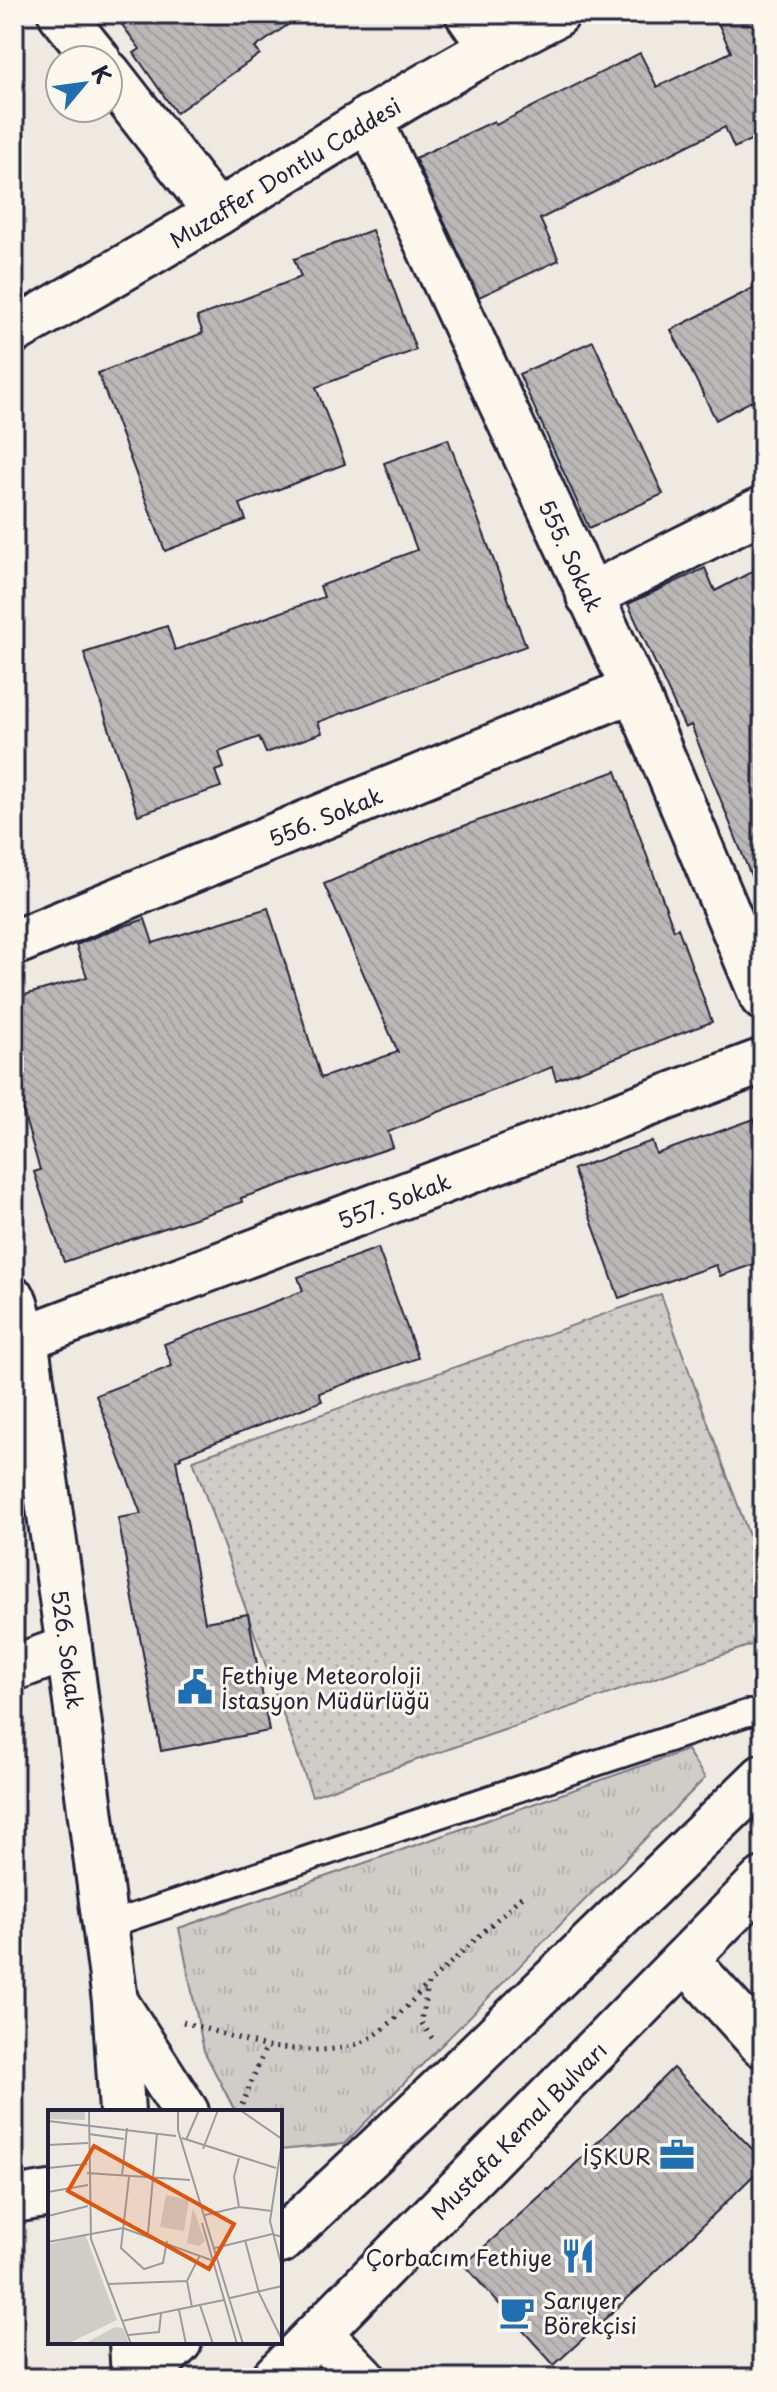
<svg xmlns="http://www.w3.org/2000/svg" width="777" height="2392" font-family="'Playpen Sans',sans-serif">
<defs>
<pattern id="grass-dots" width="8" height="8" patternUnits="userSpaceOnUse" patternTransform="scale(2)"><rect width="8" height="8" fill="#d0cdc9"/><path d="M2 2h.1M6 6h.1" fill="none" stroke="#b2b0ae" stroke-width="1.8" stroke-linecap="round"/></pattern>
<pattern id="park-tufts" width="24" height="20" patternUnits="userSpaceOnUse" patternTransform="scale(2)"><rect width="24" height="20" fill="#d0cdc9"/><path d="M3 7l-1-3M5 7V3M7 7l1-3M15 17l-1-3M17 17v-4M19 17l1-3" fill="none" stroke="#b2b0ae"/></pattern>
<pattern id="building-back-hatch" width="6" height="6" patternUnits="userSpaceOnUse" patternTransform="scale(2)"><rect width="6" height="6" fill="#bcb8b8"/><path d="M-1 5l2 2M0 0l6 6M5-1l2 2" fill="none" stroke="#a19e9f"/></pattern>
</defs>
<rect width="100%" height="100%" fill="#eeeae2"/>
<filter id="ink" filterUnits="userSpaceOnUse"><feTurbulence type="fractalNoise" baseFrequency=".0125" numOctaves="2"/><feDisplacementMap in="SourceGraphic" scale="16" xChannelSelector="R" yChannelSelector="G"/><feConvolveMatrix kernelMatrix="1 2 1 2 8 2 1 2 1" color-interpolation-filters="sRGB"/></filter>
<g filter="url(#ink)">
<path fill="url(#grass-dots)" stroke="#797882" stroke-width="2" d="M661,1294l102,280v67l-451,155 -119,-336z"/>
<path fill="url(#park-tufts)" stroke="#797882" stroke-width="2" d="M687,1750l18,28 -361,366 -64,6v-38h-41l-6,-5 -29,-56 -25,-123z"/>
<g fill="url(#building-back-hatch)" stroke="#22223b" stroke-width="2">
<path d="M114,14h189l-48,34 5,6 -84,59 -42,-60 6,-4z"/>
<path d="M714,14h49v120l-29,14 -9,-21 -185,92 19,41 -80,37 -64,-139 79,-37 2,4 144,-72 17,34 74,-35z"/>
<path d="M372,230l44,120 -100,37 29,77 -105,40 6,16 -81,31 -67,-178 105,-40 -6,-16 104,-40 -7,-18z"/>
<path d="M763,283v112l-47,25 -45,-90z"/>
<path d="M593,341l70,153 -74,34 -70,-154z"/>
<path d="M448,439l78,207 -208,76 4,11 -56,20 -7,-16 -40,15 5,16 -9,3 6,16 -83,28 -54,-162 83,-27 8,24 149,-53 -4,-11 97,-36 -33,-87z"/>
<path d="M763,566v334l-2,1 -70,-176 -6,3 -57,-124 77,-36 10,23z"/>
<path d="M616,771l58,159 4,-2 34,94 -156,58 -4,-13 -164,65 5,15 -152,51 1,4 -178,60 -30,-90 6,-2 -26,-89v-83l73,-21 -11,-32 34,-14 35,-12 8,24 115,-35 53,170 77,-26 -74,-168 112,-48z"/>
<path d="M754,1119l9,27v115l-43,15 -4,-11 -97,33 -46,-129 79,-28 4,13z"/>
<path d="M378,1248l40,110 -99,35 3,8 -142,55 1,2 -5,2 29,162 43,-8 21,117 -108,20 -43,-233 23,-4 -45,-119 76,-29 -8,-22 139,-53 -5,-14z"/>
<path d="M673,2068l90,92v6l-123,121 -86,78 -90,-100 84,-76 1,1z"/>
</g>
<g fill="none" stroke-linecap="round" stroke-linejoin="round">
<g stroke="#22223b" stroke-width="30">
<path id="lane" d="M105,1926l642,-213h16"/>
</g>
<g stroke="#22223b" stroke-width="50">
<g id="street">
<path d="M61,14l37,46"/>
<path d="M468,14l23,33"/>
<path d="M108,73l109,140"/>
<path id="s1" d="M369,118l265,571 129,309"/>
<path d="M589,596l174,-87"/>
<path id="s2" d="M14,943l620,-254"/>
<path id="s3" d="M14,1300l11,38 44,310 46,353 7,111"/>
<path id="s4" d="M25,1338l738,-277"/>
<path d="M14,1668l55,-20"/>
<path d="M686,1960l77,85"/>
<path d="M116,2003l70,109"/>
<path d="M14,2200l36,-6"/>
<path d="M319,2333l44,45"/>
<path d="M132,2342l2,36"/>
</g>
</g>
<g stroke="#22223b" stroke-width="50">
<g id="secondary">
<path id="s5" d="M14,331c69,-40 138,-78 206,-120 111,-68 220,-138 337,-197"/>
<path d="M280,2241l179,-169 304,-295"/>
<path d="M143,2378l36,-36"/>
<path id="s6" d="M274,2378l489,-498"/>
</g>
</g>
<g stroke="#22223b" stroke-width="5" stroke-dasharray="2 6" stroke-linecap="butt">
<path d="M183,2022l83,25"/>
<path d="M432,2038l-11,-16 7,-38 97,-91"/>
<path d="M239,2112l27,-65c36,2 81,10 112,-14 18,-13 34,-33 50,-49"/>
</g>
<use href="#lane" stroke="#fbf7ec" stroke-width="24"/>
<use href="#street" stroke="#fbf7ec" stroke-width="44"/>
<use href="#secondary" stroke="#fbf7ec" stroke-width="44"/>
</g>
</g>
<defs>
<g id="civic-bare" transform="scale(2.76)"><path d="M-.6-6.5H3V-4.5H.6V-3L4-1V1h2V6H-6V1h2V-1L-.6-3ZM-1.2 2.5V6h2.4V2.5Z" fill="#1f6fb2" stroke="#fbf7ec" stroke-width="2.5" paint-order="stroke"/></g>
<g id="office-bare" transform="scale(2.76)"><path d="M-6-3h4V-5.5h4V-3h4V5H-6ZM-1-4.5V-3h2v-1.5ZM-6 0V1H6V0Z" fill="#1f6fb2" stroke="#fbf7ec" stroke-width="2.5" paint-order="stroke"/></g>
<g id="restaurant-bare" transform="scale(2.76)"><path d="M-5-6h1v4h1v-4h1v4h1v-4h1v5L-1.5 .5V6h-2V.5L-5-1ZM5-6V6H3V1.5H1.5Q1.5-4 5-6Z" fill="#1f6fb2" stroke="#fbf7ec" stroke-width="2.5" paint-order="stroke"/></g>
<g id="cafe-bare" transform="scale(2.76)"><path d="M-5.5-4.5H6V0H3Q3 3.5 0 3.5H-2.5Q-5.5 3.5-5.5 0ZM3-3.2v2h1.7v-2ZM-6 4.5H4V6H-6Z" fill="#1f6fb2" stroke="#fbf7ec" stroke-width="2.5" paint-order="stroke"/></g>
</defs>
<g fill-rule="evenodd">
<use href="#civic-bare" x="195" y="1687"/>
<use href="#office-bare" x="677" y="2155"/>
<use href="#restaurant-bare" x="578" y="2256"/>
<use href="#cafe-bare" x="517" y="2312"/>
</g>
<g text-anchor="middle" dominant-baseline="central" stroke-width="6" stroke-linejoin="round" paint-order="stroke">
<g font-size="22" fill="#22223b" stroke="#fbf7ec">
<text stroke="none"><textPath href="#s5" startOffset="314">Muzaffer Dontlu Caddesi</textPath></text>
<text stroke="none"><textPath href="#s1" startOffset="482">555. Sokak</textPath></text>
<text stroke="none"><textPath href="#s2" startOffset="336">556. Sokak</textPath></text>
<text stroke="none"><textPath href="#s4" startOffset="394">557. Sokak</textPath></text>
<text stroke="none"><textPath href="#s3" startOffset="354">526. Sokak</textPath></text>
<text stroke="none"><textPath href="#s6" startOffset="348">Mustafa Kemal Bulvarı</textPath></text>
</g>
<g font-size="22" fill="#22223b" stroke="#fbf7ec" text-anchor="start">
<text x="221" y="1674">Fethiye Meteoroloji<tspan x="221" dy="25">İstasyon Müdürlüğü</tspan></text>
<text x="651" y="2155" text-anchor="end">İŞKUR</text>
<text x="552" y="2256" text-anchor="end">Çorbacım Fethiye</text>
<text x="543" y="2299">Sarıyer<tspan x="543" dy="25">Börekçisi</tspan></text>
</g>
</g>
<g transform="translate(48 2110)">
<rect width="234" height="234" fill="#eeeae2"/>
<path d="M0,0h37v10l-37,-1zM118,85l23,5 -5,31 -24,-4zM67,217l8,1 6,16h-45z" fill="#d0cdc9"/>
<path d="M145,98l12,33 -6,5 -12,-3z" fill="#d0cdc9"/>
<path d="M37,124l32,86 -50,24h-19v-99z" fill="#d0cdc9"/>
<path fill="none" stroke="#9c9a9f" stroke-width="2" d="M41,0l2,129 40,105M130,0v20l65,214M192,0l42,29M0,11l128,15M41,24l35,5M134,28l94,30M138,30l13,-30M234,31l-12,80 12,47M0,35l40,-2M155,39l15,-39M0,58l39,-4M39,63l103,7M74,66l5,-48M81,67l-8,71 23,21 19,-6 4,-22M0,82l40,-7M191,97l-5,-30 5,-19M157,105l34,-8 33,4M0,106l40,-10M154,113l35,121M100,123l9,-100M197,130l14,53 23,47M0,132l75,-14 88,32M167,138l57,-14 10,3M139,171l13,-26M139,171l5,26M60,174l79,-3M182,188l52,-12M152,195l13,39M131,200l7,34M74,211l102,-21M80,225l31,-3 2,-18"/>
<path fill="#de560e" fill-opacity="0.15" stroke="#de560e" stroke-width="4" d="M46,36l140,78 -25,45 -141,-78z"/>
<rect width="234" height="234" fill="none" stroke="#22223b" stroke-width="4"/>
</g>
<rect width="777" height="2392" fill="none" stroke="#fbf7ec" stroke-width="48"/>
<rect x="24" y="24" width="729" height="2344" fill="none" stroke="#22223b" stroke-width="3" filter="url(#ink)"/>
<g transform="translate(84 84) rotate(61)"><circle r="38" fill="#fbf7ec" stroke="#a4a2a5" stroke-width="2"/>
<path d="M0-6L14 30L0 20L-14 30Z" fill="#1f6fb2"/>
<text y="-12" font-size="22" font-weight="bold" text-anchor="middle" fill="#22223b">K</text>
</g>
</svg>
